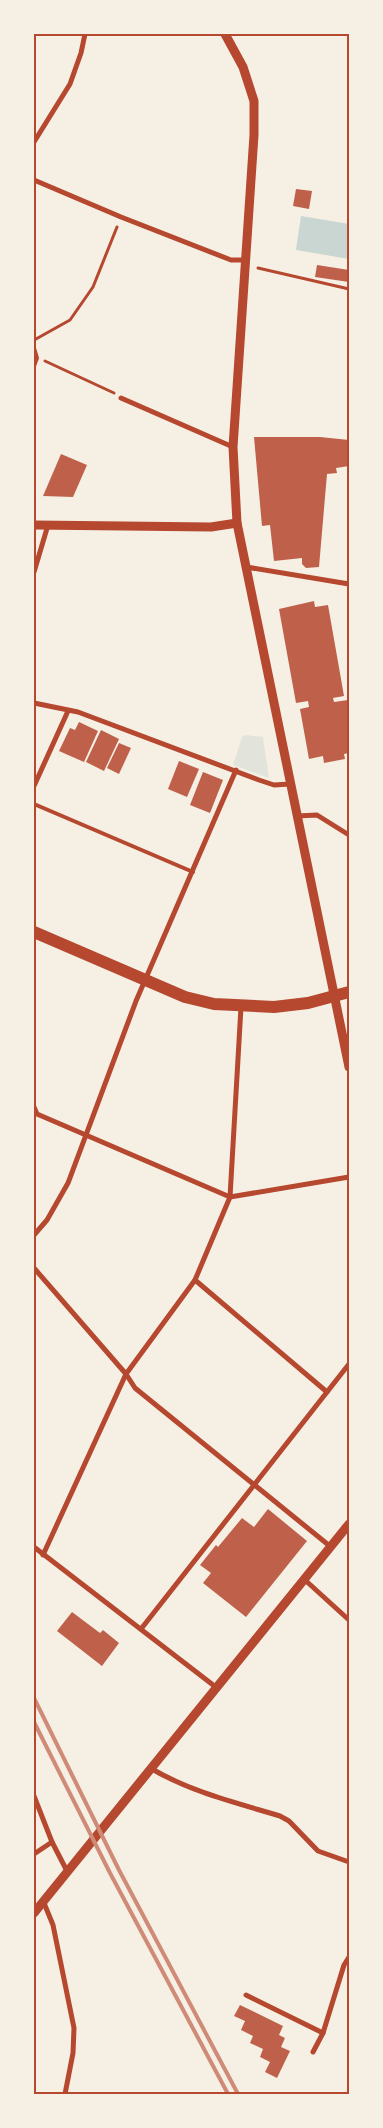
<svg xmlns="http://www.w3.org/2000/svg" width="383" height="2128" font-family="Raleway,sans-serif">
<rect width="100%" height="100%" fill="#f6efe4"/>
<path fill="#e2e4dc" d="M246,735l17,2 6,41 -36,-13 9,-28z"/>
<path fill="#c9d6d2" d="M301,216l48,8v35l-53,-9z"/>
<g fill="#bf614a">
<path d="M296,189l16,2 -3,18 -16,-3z"/>
<path d="M317,265l32,5v12l-34,-5z"/>
<path d="M254,437h66l29,3v26l-13,2 1,5 -10,1 -8,93 -13,1 -4,-4v-6l-28,3 -4,-36 -8,1z"/>
<path d="M61,454l26,11 -14,32 -30,-1z"/>
<path d="M314,601l1,6 13,-2 16,91 -11,2 1,4 14,-2 1,6v47l-5,1 1,5 -21,4 -1,-7 -14,3 -9,-50 9,-2 -1,-6 -12,2 -17,-94z"/>
<path d="M79,722l19,9 -14,31 -25,-11 11,-23 5,2z"/>
<path d="M101,730l18,9 -15,32 -18,-9z"/>
<path d="M119,743l12,5 -12,26 -12,-6z"/>
<path d="M179,761l20,8 -12,28 -19,-8z"/>
<path d="M203,772l20,8 -13,33 -20,-8z"/>
<path d="M268,1509l39,32 -61,76 -43,-34 8,-10 -11,-8 16,-20 2,2 24,-29 12,9z"/>
<path d="M72,1612l28,21 3,-3 16,13 -17,23 -45,-35z"/>
<path d="M240,2005l43,21 -4,9 6,3 -4,9 9,4 -13,27 -12,-6 5,-10 -10,-5 3,-8 -13,-6 3,-7 -12,-6 4,-9 -11,-5z"/>
</g>
<g fill="none" stroke-linecap="round" stroke-linejoin="round">
<g stroke="#b5482f" stroke-width="3">
<path d="M258,268l91,21"/>
<path d="M36,339l34,-19 23,-33 24,-60"/>
<path d="M45,361l69,32"/>
</g>
<g stroke="#b5482f" stroke-width="4">
<path d="M34,348l3,10 -3,8"/>
<path d="M34,804l159,68"/>
</g>
<g stroke="#b5482f" stroke-width="5">
<path d="M34,142l36,-58 11,-31 4,-19"/>
<path d="M34,180l87,37 110,43h14"/>
<path d="M121,398l112,49"/>
<path d="M246,567l103,17"/>
<path d="M34,572l14,-47"/>
<path d="M34,703l44,9 181,68 15,5 16,-1"/>
<path d="M34,786l34,-75"/>
<path d="M297,816l20,-1 32,20"/>
<path d="M34,1107l3,7 193,83 119,-20"/>
<path d="M34,1235l13,-15 21,-37 68,-182 100,-231"/>
<path d="M34,1268l92,106 9,14 196,159"/>
<path d="M195,1280l132,112"/>
<path d="M34,1547l183,141"/>
<path d="M43,1555l83,-181 69,-94 35,-83 11,-190"/>
<path d="M305,1580l44,40"/>
<path d="M141,1629l208,-265"/>
<path d="M152,1769c39,23 85,34 128,47l9,5 29,30 31,11"/>
<path d="M34,1796l18,46 16,31"/>
<path d="M34,1854l18,-12"/>
<path d="M44,1903l9,22 21,103 -1,25 -8,41"/>
<path d="M246,1995l77,38"/>
<path d="M313,2052l10,-19 21,-68 5,-8"/>
</g>
<g stroke="#b5482f" stroke-width="9">
<path d="M225,34l18,33 11,34v34l-21,312 4,76 112,544"/>
<path d="M34,525l177,2 26,-4"/>
<path d="M34,1913l315,-389"/>
</g>
<path stroke="#b5482f" stroke-width="12" d="M34,932l151,65 29,7 60,3 34,-4 41,-11"/>
<g stroke="#cf8b77" stroke-width="4">
<path d="M34,1698l85,172 119,224"/>
<path d="M34,1722l76,151 118,221"/>
</g>
</g>
<rect width="383" height="2128" fill="none" stroke="#f6efe4" stroke-width="70"/>
<rect x="35" y="35" width="313" height="2058" fill="none" stroke="#b5482f" stroke-width="2"/>
</svg>
